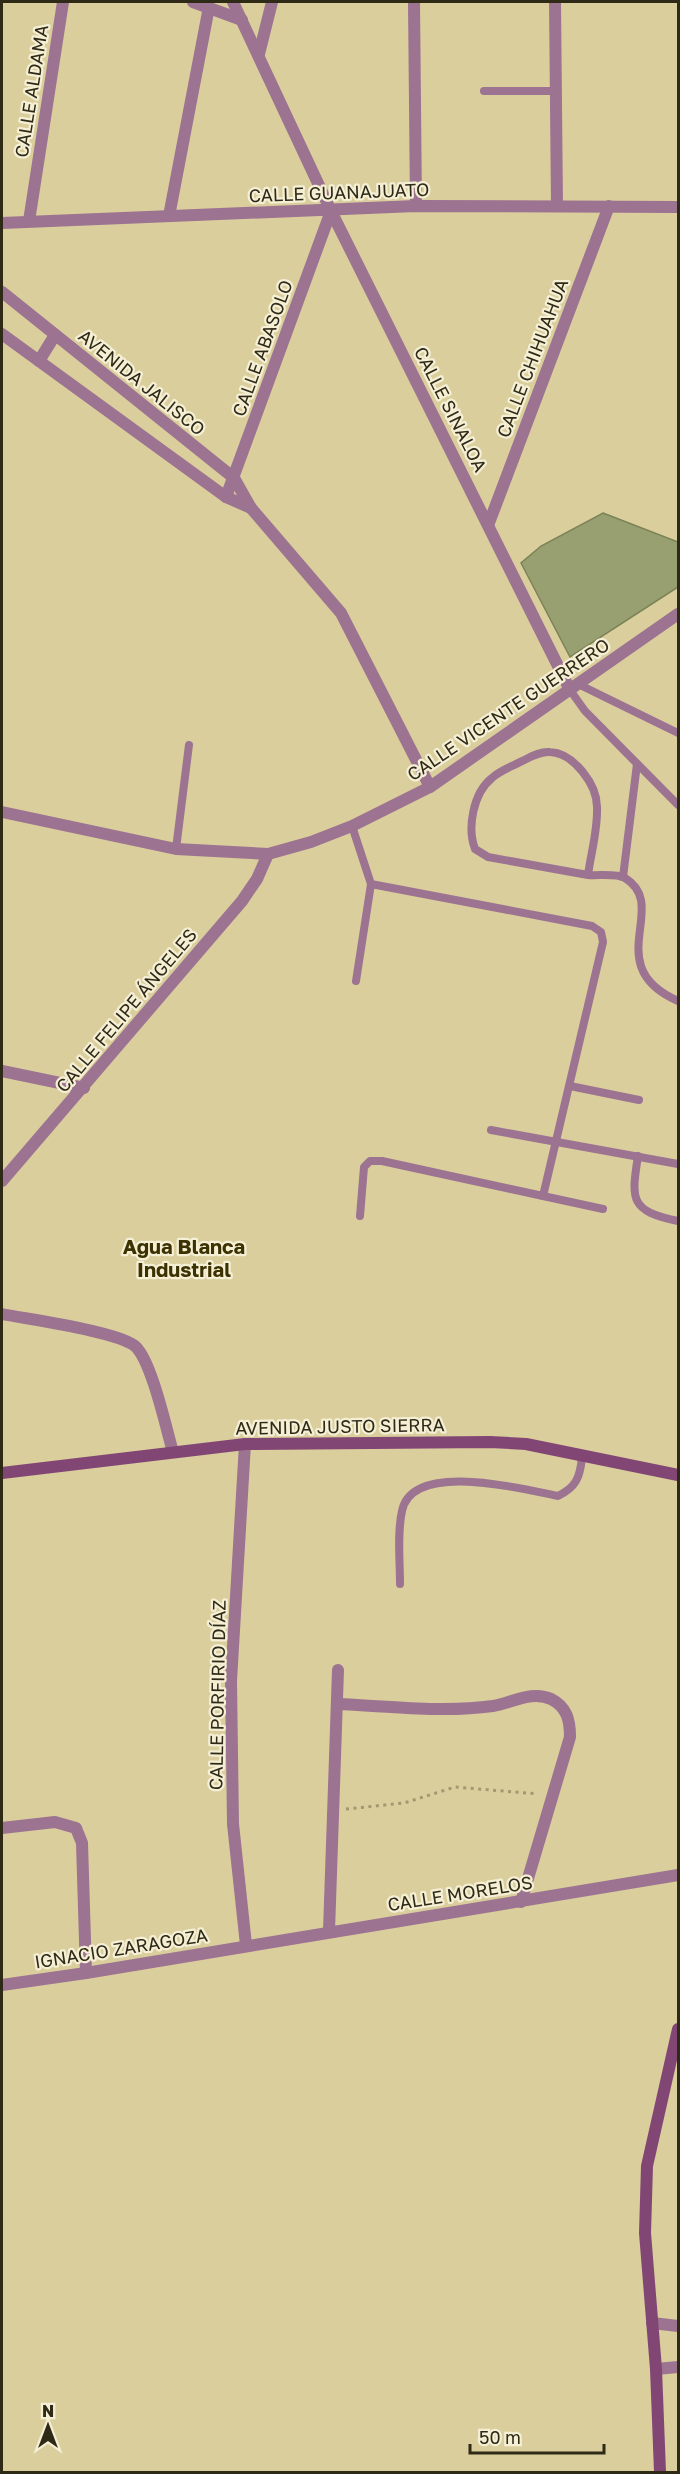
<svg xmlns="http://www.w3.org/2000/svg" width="680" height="2474" font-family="'Golos Text',sans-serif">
<rect width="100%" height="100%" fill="#dace9d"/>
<path fill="#989f70" stroke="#7c8356" stroke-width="1.5" d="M603,513l75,29v45l-108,70 -49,-94 20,-17z"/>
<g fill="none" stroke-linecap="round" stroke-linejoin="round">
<path stroke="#a29871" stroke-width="3" stroke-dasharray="3 4.5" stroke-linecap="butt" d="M346,1809l58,-6 51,-16 83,7"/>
<g stroke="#9d7392" stroke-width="8">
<path d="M484,91h72"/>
<path d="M578,684l100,49"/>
<path d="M570,690l15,21 93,94"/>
<path d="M352,826l19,58 221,42 9,6 2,10 -60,254 -161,-35h-12l-6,6 -4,49"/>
<path d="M176,849l13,-104"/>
<path d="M588,875l-100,-18 -13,-8c-8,-21 -2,-56 17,-71 7,-7 19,-11 28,-16 9,-4 19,-11 30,-10 24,1 47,33 47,55 1,22 -6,46 -9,68 10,1 28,-2 37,3 46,28 -26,88 53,123"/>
<path d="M623,877l14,-113"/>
<path d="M356,981l15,-97"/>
<path d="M570,1086l69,14"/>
<path d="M491,1130l187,34"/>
<path d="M638,1156c-7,44 -8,55 40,65"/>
<path d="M543,1196l60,13"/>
<path d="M400,1584c0,-23 -3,-51 2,-73 10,-51 121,-22 156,-15 18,-9 22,-18 24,-39"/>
</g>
<g stroke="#9d7392" stroke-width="12">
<path d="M193,2l49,18"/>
<path d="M233,2l98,209 239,479"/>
<path d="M414,2l2,204"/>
<path d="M555,2l2,204"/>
<path d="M259,54l13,-52"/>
<path d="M169,216l40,-209"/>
<path d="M29,221l34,-219"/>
<path d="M2,223l414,-17 262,1"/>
<path d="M2,292l232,186 17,30 90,105 89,174"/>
<path d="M2,334l224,163 25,11"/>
<path d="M39,361l16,-26"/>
<path d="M226,497l105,-286"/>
<path d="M489,523l120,-317"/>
<path d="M2,812l174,37 92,5 43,-12 41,-16 78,-39 248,-173"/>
<path d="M2,1071l82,17"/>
<path d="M2,1181l240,-280 15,-22 11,-25"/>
<path d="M2,1314c24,5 120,18 134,33 16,16 30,81 37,105"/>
<path d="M245,1444l-14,237 2,143 13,121"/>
<path d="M337,1704c51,2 105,9 156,2 19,-3 39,-16 58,-7 16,8 19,21 19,38l-49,165"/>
<path d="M2,1828l53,-6 21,6 6,15 4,130"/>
<path d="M329,1931l9,-261"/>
<path d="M2,1985l84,-12 592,-98"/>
<path d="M652,2323l26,3"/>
<path d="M656,2369l22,-2"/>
</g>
<g stroke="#824675" stroke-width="12">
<path d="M2,1473l243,-29 245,-2 36,2 152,31"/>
<path d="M660,2472l-4,-103 -11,-136 2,-67 31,-137"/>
</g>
</g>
<g text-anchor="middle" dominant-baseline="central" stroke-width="4.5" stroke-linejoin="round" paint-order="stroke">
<g font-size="18" fill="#2f2a16" stroke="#f5efd6">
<text transform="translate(31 91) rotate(-81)">CALLE ALDAMA</text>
<text transform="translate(339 192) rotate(-2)">CALLE GUANAJUATO</text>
<text transform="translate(262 348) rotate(-70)">CALLE ABASOLO</text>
<text transform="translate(532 358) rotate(-69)">CALLE CHIHUAHUA</text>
<text transform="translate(142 382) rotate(39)">AVENIDA JALISCO</text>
<text transform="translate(451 409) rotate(63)">CALLE SINALOA</text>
<text transform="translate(508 709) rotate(-34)">CALLE VICENTE GUERRERO</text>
<text transform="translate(126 1010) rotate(-50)">CALLE FELIPE ÁNGELES</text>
<text transform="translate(340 1426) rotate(-1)">AVENIDA JUSTO SIERRA</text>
<text transform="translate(217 1695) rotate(-89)">CALLE PORFIRIO DÍAZ</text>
<text transform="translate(460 1893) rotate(-9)">CALLE MORELOS</text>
<text transform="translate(121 1948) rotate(-9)">IGNACIO ZARAGOZA</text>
</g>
<g font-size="20" font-weight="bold" fill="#3c3100" stroke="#f5efd6">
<text x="184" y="1246">Agua Blanca<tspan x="184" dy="23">Industrial</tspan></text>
</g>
</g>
<rect width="680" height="2474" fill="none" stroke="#2f2a16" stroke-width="6"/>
<g transform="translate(48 2426)" stroke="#f5efd6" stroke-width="4.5" paint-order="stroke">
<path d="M0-4.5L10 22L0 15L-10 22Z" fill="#2f2a16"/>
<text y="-9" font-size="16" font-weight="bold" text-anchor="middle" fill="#2f2a16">N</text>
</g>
<path d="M470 2444v9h134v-9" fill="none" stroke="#2f2a16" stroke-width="3"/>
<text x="479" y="2444" font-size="18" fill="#2f2a16" stroke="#f5efd6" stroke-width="4.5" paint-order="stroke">50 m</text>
</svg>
